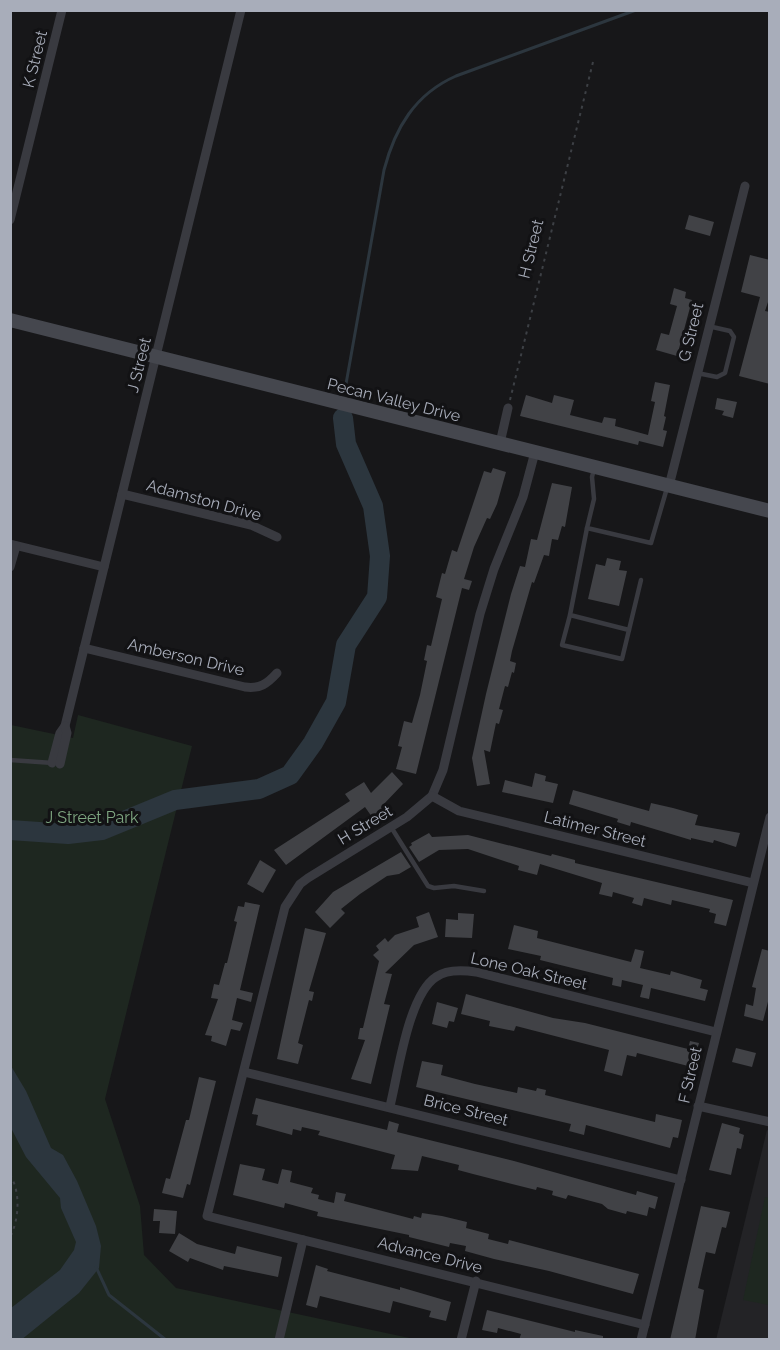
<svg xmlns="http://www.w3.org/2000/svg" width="780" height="1350" font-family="Raleway,sans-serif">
<rect width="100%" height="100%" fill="#171719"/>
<path fill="#232326" d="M767,1130l2,1v208l-53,1z"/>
<g fill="#1e2720">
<path d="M78,715l114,31 -87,353 35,107 4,49 32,33 238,51 -403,1v-615l62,13z"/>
<path d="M765,1197l5,1 -1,107 -26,-5z"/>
</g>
<path fill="#2c363e" d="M11,1066l15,25 25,57 12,7 14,26 19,45 5,20 -2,22 -20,25 -58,47 -10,-1v-31l49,-38 14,-20 2,-8 -15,-34 -1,-10 -34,-41 -15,-29z"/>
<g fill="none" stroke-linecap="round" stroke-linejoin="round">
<g stroke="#2c363e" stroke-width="3">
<path d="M346,384l38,-214c11,-42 31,-76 72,-94l180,-66"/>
<path d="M96,1267l13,28 57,45"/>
</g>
<path stroke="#2c363e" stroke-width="20" d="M10,830l58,4 34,-4 73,-30 84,-11 31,-14 23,-32 23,-41 10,-57 31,-48 3,-41 -7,-50 -27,-62 -3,-26"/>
</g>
<g fill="#414246">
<path d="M689,215l25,7 -4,14 -25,-7z"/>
<path d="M750,255l20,5v36l-5,15 5,1v72l-31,-8 21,-79 -19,-5z"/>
<path d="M674,288l12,4 -1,6 7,2 -15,56 -21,-6 5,-17 8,2 8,-29 -7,-2z"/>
<path d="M655,382l15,3 -6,31 2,1 -3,13 4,1 -4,16 -24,-6 -1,4 -118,-29 6,-21 26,8 2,-8 20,5 -4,15 32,8 2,-6 12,2 -1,7 33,9 7,-33 -4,-1z"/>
<path d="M717,398l20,4 -4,16 -11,-3 2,-4 -9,-2z"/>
<path d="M493,468l13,4 -9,32 -7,15 -3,-1 -13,29 -10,32 8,2 -3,9 -7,-2 -46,186 -20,-5 6,-22 -4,-1 6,-25 8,2 8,-28 7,-34 -3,-1 3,-15 4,1 11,-47 -6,-2 6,-24 3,1 7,-24 5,2 27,-81 7,2z"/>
<path d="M552,483l20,4 -7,40 -3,-1 -4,14 -6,-1 -3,17 -5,-1 -10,28 -2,-1 -20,69 -2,10 6,2 -2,10 -2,-1 -4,15 -3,-1 -6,23 4,1 -4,14 -3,-1 -6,29 -6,-2 6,34 -13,2 -5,-28 14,-64 25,-100 9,-28 5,1 6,-28 6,1z"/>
<path d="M607,558l14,3 -2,9 8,1 -8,35 -31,-7 8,-35 9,2z"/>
<path d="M392,772l11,12 -22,23 1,3 -10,7 -7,-10 -79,58 -12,-15 76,-49 -5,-7 19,-12 7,11z"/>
<path d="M535,773l11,3 -1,5 13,3 -5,19 -51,-11 3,-12 27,7z"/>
<path d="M573,790l76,21 2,-8 22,5 25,7 -3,10 45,8 -4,14 -22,-7 -1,3 -22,-5v2l-60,-18 -1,4 -13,-4 1,-3 -49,-15z"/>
<path d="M429,833l3,4 36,-2 83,21 1,-2 23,6v3l158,37 -7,26 -12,-3 2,-9 -7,-2 1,-3 -38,-9 -1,5 -27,-7 -2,8 -10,-3 2,-5 -21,-6 -1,5 -13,-3 3,-11 -62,-19 -3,11 -19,-5 1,-4 -51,-17 -29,1 -20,12 -10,-15 3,-2 -1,-2z"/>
<path d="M401,852l10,15 -12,7 -12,2 -27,18 -19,15 4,4 -15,15 -15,-16 18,-20z"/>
<path d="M260,860l16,10 -13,23 -16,-9z"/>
<path d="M245,902l15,3 -20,85 13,3 -2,9 -14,-4 -5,22 11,3 -3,8 -9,-2 -5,17 -15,-5 1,-5 -7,-1 13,-36 -7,-1 3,-14 5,1 6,-22h2l10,-41 -3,-1 4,-15 6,1z"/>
<path d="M429,912l9,25 -24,8 -29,28 7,1 -8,30 6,1 -19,79 -20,-5 14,-39 -7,-1 2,-11h3l16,-67 -6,-6 6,-5 -3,-4 9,-8 3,4 7,-7 24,-8 -3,-10z"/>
<path d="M458,913l16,1 -2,24 -27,-1 1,-18 12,1z"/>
<path d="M514,925l24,6 -1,7 94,24 4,-13 9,2 -4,17 30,7 1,-4 31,9 -2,8 8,2 -3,11 -54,-13 -2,11 -9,-2 3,-12 -21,-5 -1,7 -9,-2 1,-7 -73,-18 1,-4 -33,-7z"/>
<path d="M305,928l21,5 -17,58 5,1 -2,9 -3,-1 -11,43 5,2 -5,19 -21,-5z"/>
<path d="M762,949l8,2v43l-7,27 -19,-5 2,-12 7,2 3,-18 -4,-1z"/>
<path d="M466,994l87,24 32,5 103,26 2,-8 9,2 -7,24 -55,-14 -1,4 -9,-2 -5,21 -18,-5 5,-21 -93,-24 -2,5 -25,-5 1,-5 -29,-7z"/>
<path d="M437,1002l21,6 -4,14 -5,-1 -2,7 -15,-4z"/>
<path d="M736,1048l20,5 -4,14 -20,-5z"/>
<path d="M422,1061l21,4 -2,10 34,9 42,9 1,-6 18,4 1,-3 9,2 -1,5 16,4 94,23 1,-8 26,6 -4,18 -5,-1 -3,11 -84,-23 -2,10 -15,-4 2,-7 -155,-37z"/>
<path d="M199,1077l17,4 -26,104 -3,-1 -4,14 -21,-5 4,-15 4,1 16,-59h3z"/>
<path d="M256,1098l131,32 2,-9 10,3 -2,8 117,29 122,34 1,-4 21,6 -3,12 -6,-2 -2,9 -20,-5 -1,3 -18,-5 -6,-5 -34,-9 -2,4 -14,-4 1,-4 -16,-4 -1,3 -63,-16 -15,-4 1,-5 -37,-9 -4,15 -27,-2 4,-14 -77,-20 2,-4 -18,-4 -1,4 -8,-2 -1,6 -36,-10 2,-10 -6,-1z"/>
<path d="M722,1123l18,5 -1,5 5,2 -3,14 -4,-1 -6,27 -22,-5z"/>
<path d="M240,1164l25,5 -3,11 16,4 4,-15 10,2 -2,11 23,6 -2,5 8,2 -1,4 16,4 2,-11 10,2 -2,7 69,18 1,-3 7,2 1,-5 20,3 25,6 -1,6 23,6 -1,5 20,5 1,-4 130,34 -6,20 -84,-23 -55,-12 -29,-8 1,-5 -16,-3 -1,4 -40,-10v-2l-92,-19 1,-4 -33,-9 -1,5 -51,-13z"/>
<path d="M701,1206l29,6 -4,16 -4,-1 -7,27 -9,-2 -8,36 6,2 -9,50h-25z"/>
<path d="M154,1209l23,2 -2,23 -16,-1 1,-12h-7z"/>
<path d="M179,1233l18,11 38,10 2,-8 45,11 -4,20 -54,-11 -1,4 -33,-12 -2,4 -19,-11z"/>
<path d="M316,1265l12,4 -1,2 73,19v-3l51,15 -5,19 -17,-4 2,-6 -38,-10 -3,12 -70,-17 -3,12 -11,-3z"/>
<path d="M487,1310l88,22v-2l28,6v4h-84l2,-6 -23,-6 -1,5 -15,-3z"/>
</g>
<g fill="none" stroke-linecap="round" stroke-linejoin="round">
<g stroke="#3d4045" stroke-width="2" stroke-dasharray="3 4.5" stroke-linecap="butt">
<path d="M510,400l83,-338"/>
<path d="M10,1175c11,17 9,45 0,62"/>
</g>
<g stroke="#393a40" stroke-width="4.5">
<path d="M697,373l20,4 8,-4 9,-36 -4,-6 -22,-5"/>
<path d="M594,469l-2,8 2,22 -7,29 64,15 16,-55"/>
<path d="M587,528l-17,87 59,15 12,-50"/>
<path d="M570,615l-8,30 60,14 7,-29"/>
<path d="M10,760l43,3"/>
<path d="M391,827l37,59 6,2 20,-2 30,5"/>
</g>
<g stroke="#393a40" stroke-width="9">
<path d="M10,220l52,-210"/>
<path d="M500,443l8,-35"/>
<path d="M535,452l-12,45 -29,72 -14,45 -37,156 -11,26 -25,21 -99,61 -8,6 -15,23 -78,309 438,109"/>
<path d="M669,486l76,-300"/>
<path d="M122,494l129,31 26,12"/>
<path d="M10,544l94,23"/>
<path d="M10,567l6,-21"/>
<path d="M84,648l161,39c15,2 22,-3 32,-14"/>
<path d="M52,763l8,-30 5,-7 176,-716"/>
<path d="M60,764l7,-31 -2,-7"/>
<path d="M432,796l27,15 294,72"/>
<path d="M244,1072l437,108"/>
<path d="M390,1106c8,-31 18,-111 46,-129 11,-8 27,-7 40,-5l240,60"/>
<path d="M698,1106l72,16"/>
<path d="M279,1340l24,-100"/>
<path d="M461,1340l15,-59"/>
<path d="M641,1340l129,-523"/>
</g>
<path stroke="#45474e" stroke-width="14" d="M10,320l760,191"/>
</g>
<g text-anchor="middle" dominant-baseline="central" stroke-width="6" stroke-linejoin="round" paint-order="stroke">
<g font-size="16" fill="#a8adba" stroke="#121214">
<text transform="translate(35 59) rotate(-76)">K Street</text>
<text transform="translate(531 249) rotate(-76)">H Street</text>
<text transform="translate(691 332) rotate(-76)">G Street</text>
<text transform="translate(139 365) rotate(-76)">J Street</text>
<text transform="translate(394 400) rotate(14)">Pecan Valley Drive</text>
<text transform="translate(204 500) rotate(15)">Adamston Drive</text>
<text transform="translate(186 657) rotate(13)">Amberson Drive</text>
<text transform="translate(365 825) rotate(-31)">H Street</text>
<text transform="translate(595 829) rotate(14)">Latimer Street</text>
<text transform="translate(529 971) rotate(13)">Lone Oak Street</text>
<text transform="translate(690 1075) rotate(-77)">F Street</text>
<text transform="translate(466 1110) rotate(14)">Brice Street</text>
<text transform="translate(430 1255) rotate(14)">Advance Drive</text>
</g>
<g font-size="16" fill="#7ea681" stroke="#121214">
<text x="92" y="817">J Street Park</text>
</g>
</g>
<rect width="780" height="1350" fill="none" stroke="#a8adba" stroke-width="24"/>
</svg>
